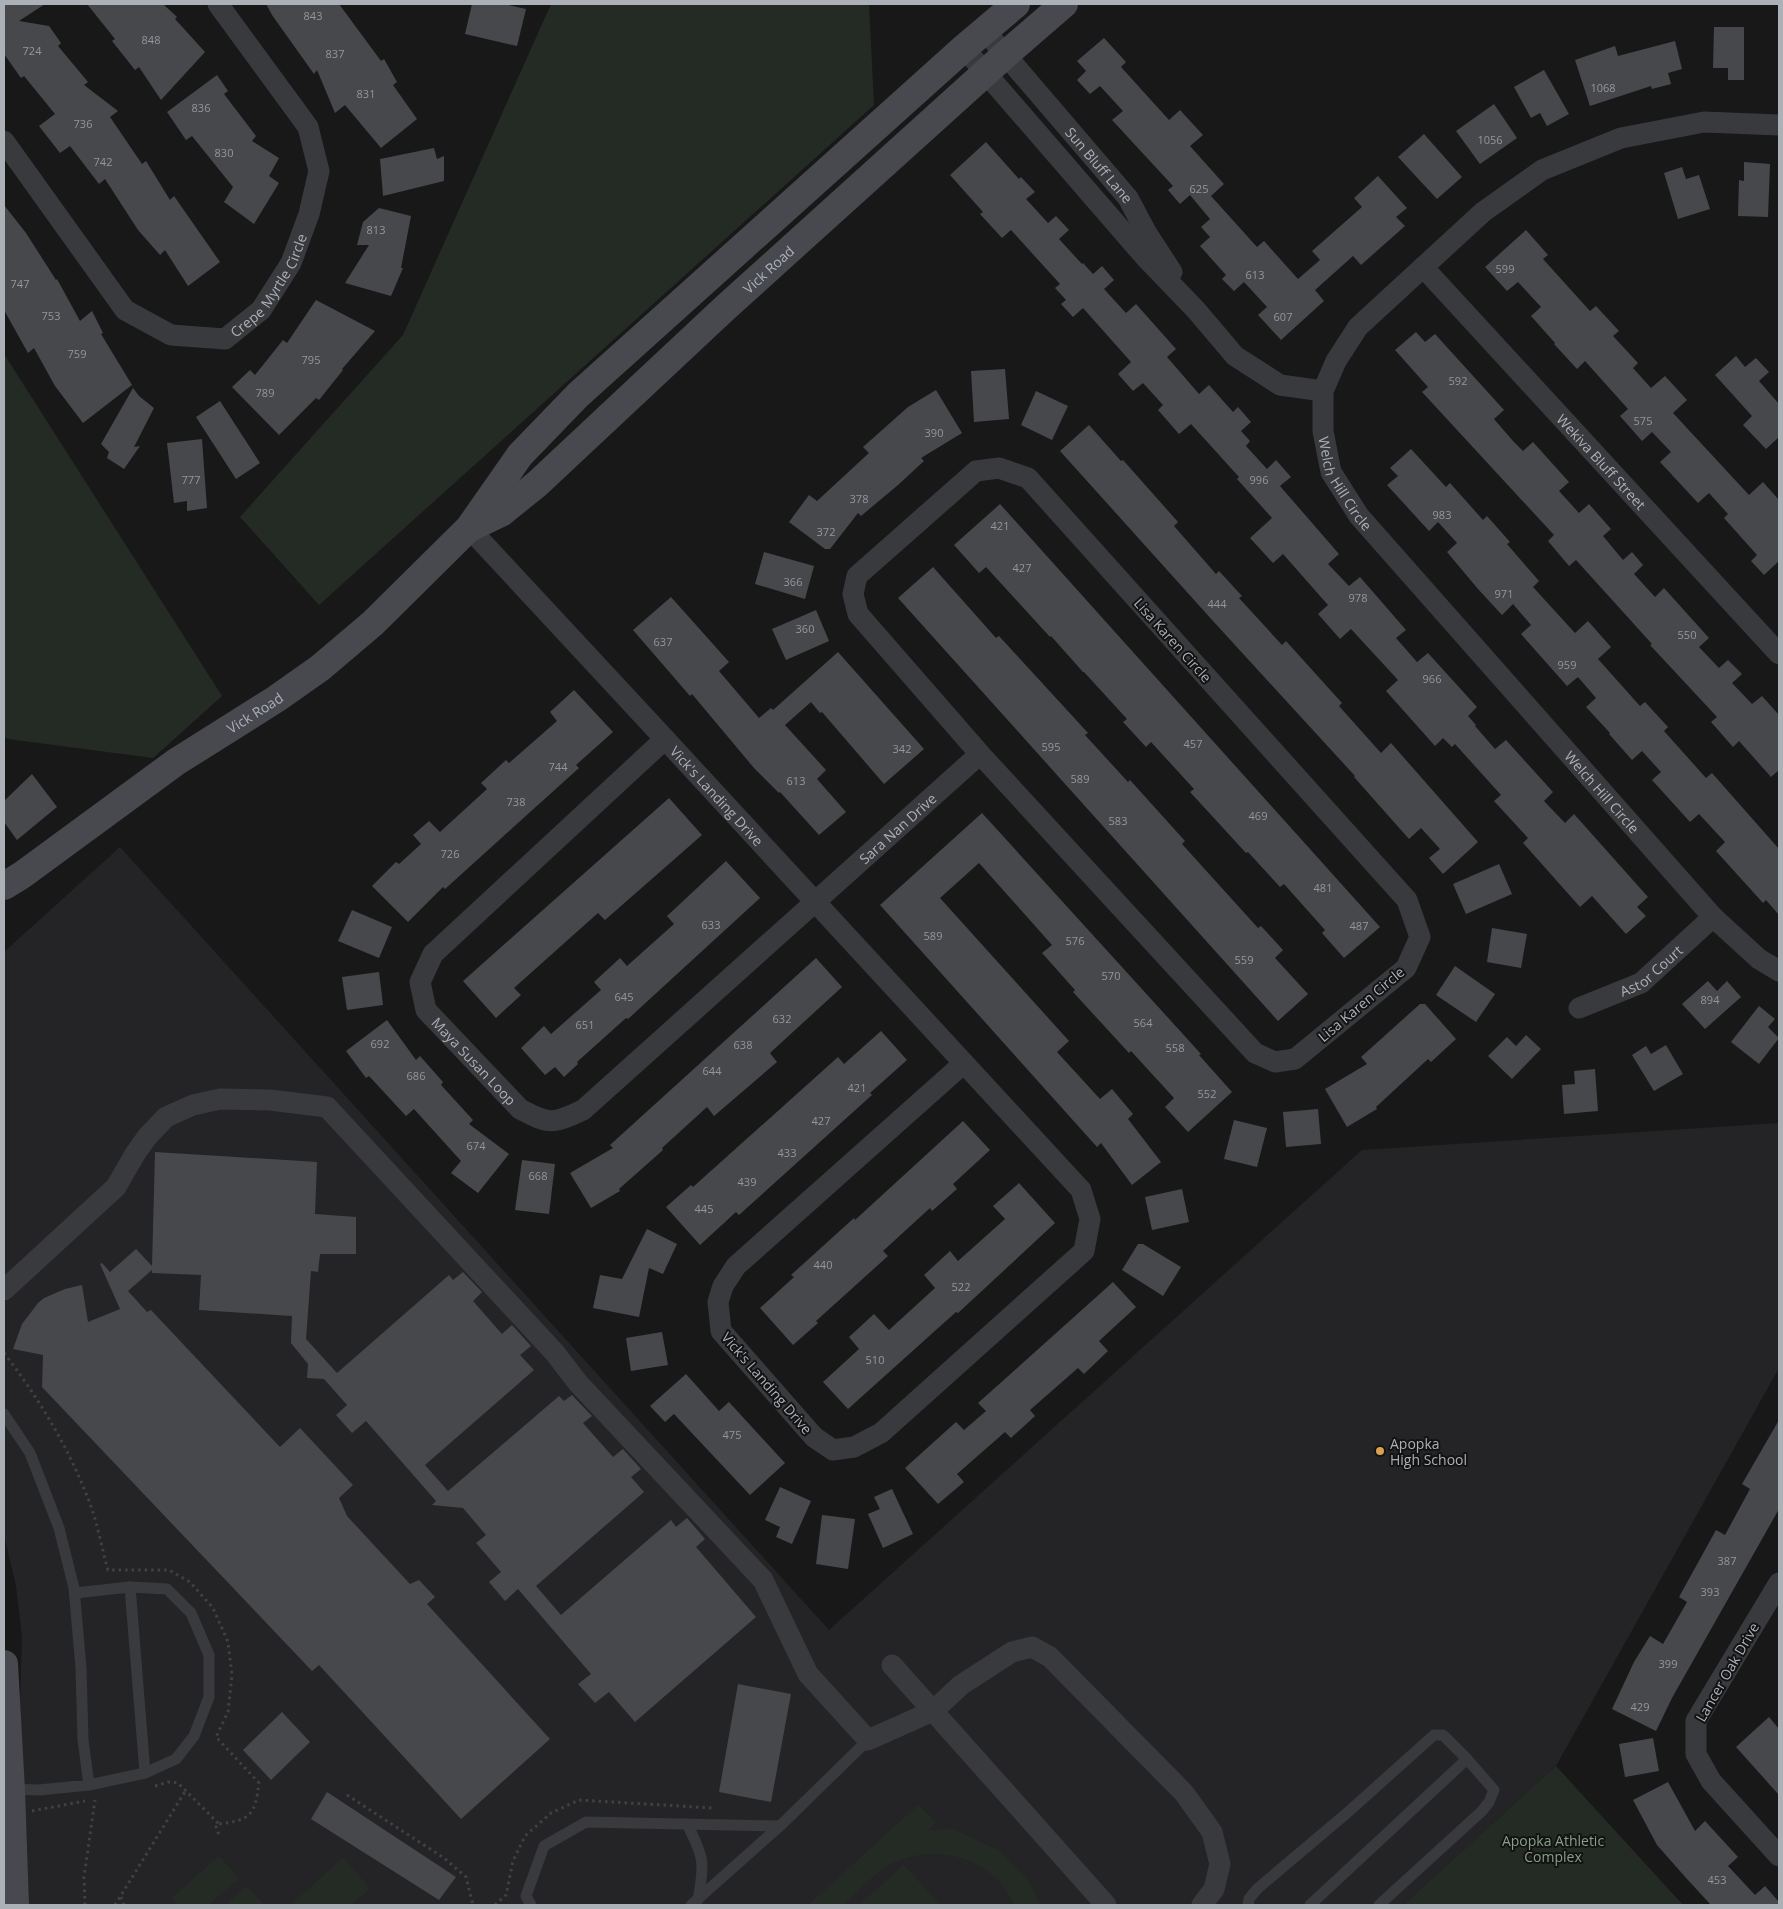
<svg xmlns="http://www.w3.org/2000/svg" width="1783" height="1909" font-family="'Open Sans',sans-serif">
<rect width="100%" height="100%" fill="#181819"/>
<path fill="#242426" d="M120,847l709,783 533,-480 417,-27v245l-223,398 -153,139h-1379l-6,-135 4,-134 -6,-50 -12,-51v-583z"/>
<g fill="#242b25">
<path d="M551,4h318l5,101 -555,500 -79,-88 163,-182z"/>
<path d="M4,354l218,342 -69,62 -145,-19 -4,-2z"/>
<path d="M1556,1766l127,139h-280z"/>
<path d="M918,1805l18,17 -8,8 24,-1 46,21 27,27 11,17 4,11h-26c-20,-48 -79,-63 -124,-41 -12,6 -35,31 -47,41h-35z"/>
<path d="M219,1856l20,22 -31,27h-30l-6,-7z"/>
<path d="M343,1858l27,30 -19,17h-58l-1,-1z"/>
<path d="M904,1865l36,40h-81z"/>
<path d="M246,1886l18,19h-38z"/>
</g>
<g fill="#47484b">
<path d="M4,4h41l-26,17 30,5 12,17 -3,3 30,36 -4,3 34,26 -8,6 32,47 4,-3 24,39 4,-4 46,66 -32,24 -23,-36 -5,5 -22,-25 -33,-51 -6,5 -29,-38 -10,7 -21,-27 16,-12 -31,-38 -3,2 -17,-24z"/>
<path d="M87,4h76l14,13 -2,2 30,33 -44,48 -22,-33 -4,3 -23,-29 3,-2z"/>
<path d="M266,4h73l42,57 3,-2 13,23 -4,3 24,34 -36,29 -36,-43 -10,8 -18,-43 -3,4 -42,-59z"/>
<path d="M472,4h32l22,5 -9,37 -52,-12z"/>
<path d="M1714,27h30v53h-16v-12h-15z"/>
<path d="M1104,38l22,24 -5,5 48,53 11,-10 23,25 -13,11 34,38 -13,12 46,51 7,-6 34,38 22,-19 -8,-9 50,-44 -8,-9 24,-22 29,32 -11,9 9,9 -44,39 -8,-9 -38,34 9,11 -43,39 -23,-25 9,-8 -23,-25 -10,9 -12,-12 4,-4 -26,-29 10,-9 -9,-10 9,-8 -20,-24 -10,9 -12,-14 5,-4 -61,-66 11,-9 -23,-25 -10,8 -13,-14 9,-9 -9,-10z"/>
<path d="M1675,41l7,28 -14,4 3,11 -19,5 -1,-3 -61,20 -15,-46 40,-14 3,10z"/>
<path d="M1544,70l25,44 -22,12 -7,-13 -9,5 -17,-31z"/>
<path d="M217,75l11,16 -4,3 32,42 -4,5 27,17 -10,18 10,7 -25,41 -30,-22 9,-15 -41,-51 -6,4 -19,-28z"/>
<path d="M1494,104l23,34 -37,26 -24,-33z"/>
<path d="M1424,134l38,43 -25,22 -39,-42z"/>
<path d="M986,142l33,37 2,-2 14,15 -9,7 22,24 8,-7 13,14 -10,9 23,25 1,-1 10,11 9,-8 12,14 -10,9 22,24 10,-9 40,45 -9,8 32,37 10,-9 24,27 5,-5 13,15 -10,9 9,10 -4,5 21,23 9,-9 15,17 -11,9 59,68 -11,10 21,22 11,-9 46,53 -10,8 21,24 11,-9 49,54 -9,9 8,9 -1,1 20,23 11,-9 47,52 -9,9 21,22 9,-9 74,83 -11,10 9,9 -20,18 -34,-38 -12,11 -57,-64 5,-5 -34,-37 7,-6 -46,-51 -3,3 -9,-9 -8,8 -49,-55 12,-11 -47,-51 -11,10 -22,-25 10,-9 -45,-51 -10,9 -23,-25 22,-20 -35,-39 2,-2 -48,-53 -12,10 -21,-24 5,-5 -20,-22 -10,8 -15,-17 13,-12 -48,-54 -10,9 -12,-13 5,-4 -11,-12 5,-4 -49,-54 -9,8 -22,-24 3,-2 -33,-37z"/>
<path d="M434,148l3,11 7,-3v25l-61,15 -3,-37z"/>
<path d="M1744,162l26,2 -2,53 -30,-1 1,-36 5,1z"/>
<path d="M1682,167l4,12 13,-4 11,34 -32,10 -14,-46z"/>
<path d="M4,205l22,28 30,47 1,-1 23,42 12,-10 11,22 -2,1 31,51 -49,38 -28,-37 -21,-38 -6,5 -24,-43z"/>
<path d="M379,208l32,8 -10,52h2l-12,28 -46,-13 24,-38h-12l6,-23z"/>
<path d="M1526,230l22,25 -5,4 47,52 6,-5 23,25 -6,5 25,27 -5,5 18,20 14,-12 22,24 -14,13 76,82 14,-13 16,18v61l-15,14 -13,-14 6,-6 -33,-37 4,-4 -19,-21 -11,10 -38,-41 11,-10 -19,-20 -10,9 -22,-25 8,-7 -43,-48 -8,8 -23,-25 1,-1 -24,-27 10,-9 -23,-25 -11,9 -22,-24z"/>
<path d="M316,300l59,31 -33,38 1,1 -24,30 -3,-2 -37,37 -47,-48 18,-17 5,5 28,-35 4,3z"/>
<path d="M1416,332l9,10 10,-8 69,76 -10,9 19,22 10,10 10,-9 36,40 -10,9 20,22 10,-9 22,25 -8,7 20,24 9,-8 11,13 -9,9 21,23 9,-9 45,50 -10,9 20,21 9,-8 14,14 -10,9 20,21 10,-8 17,19v55l-8,7 -32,-36 -6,6 -22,-25 6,-5 -67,-72 2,-1 -76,-84 -7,6 -21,-25 6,-6 -132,-143 6,-5 -33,-37z"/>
<path d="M1736,356l9,11 11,-9 13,14 -10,9 20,23v33l-13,12 -23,-24 9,-9 -37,-41z"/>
<path d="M1005,369l4,50 -35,3 -3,-51z"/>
<path d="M133,388l6,8 15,12 -20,39 6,-1 -16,23 -17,-11 2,-6 -8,-8z"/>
<path d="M936,390l26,43 -41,25 3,3 -26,24 -37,31 -3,-3 -28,36h-5l-36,-27 20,-27 8,6 52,-48 -6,-6 45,-40z"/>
<path d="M1036,391l32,15 -16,34 -31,-15z"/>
<path d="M220,401l40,62 -24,16 -40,-62z"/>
<path d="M1089,425l32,36 2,-1 55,62 -4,4 42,48 3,-3 23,25 -3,2 43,47 4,-4 56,62 -3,3 42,47 10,-10 87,99 -35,32 -14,-16 11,-9 -19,-21 -12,11 -55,-62 1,-1 -142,-155 -153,-170z"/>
<path d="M202,439l5,69 -20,3v-10l-13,2 -7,-60z"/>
<path d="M1411,449l35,38 4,-4 33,37 4,-4 23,26 -3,2 32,37 -6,6 42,46 13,-12 23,26 -13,12 42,47 5,-4 23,25 -4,4 42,47 6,-5 67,76v66l-13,-15 -3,3 -47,-52 9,-9 -26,-28 -9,8 -38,-42 9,-8 -19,-21 -10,9 -23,-26 1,-1 -24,-26 10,-9 -18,-21 -11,9 -46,-52 10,-9 -18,-21 -11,11 -24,-26 -31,-37 10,-9 -19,-21 -9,9 -42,-46 11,-9 -8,-8z"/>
<path d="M1000,504l380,423 -36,31 -22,-25 3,-3 -41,-46 -4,3 -32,-35 -2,1 -56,-61 4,-3 -43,-47 -5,5 -23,-25 4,-3 -43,-47h-1l-32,-36 -1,1 -64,-70 -7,6 -25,-28z"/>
<path d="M764,552l50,14 -9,33 -50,-15z"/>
<path d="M933,567l63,71 3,-2 89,97 -3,2 43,47 2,-2 55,61 -3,3 76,84 3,-2 22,24 -8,8 33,36 -30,27 -380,-423z"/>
<path d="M671,597l58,65 -10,9 40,47 12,-10 2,2 65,-58 86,97 -40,35 -62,-72 -2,1 -9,-11 -26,23 41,45 -9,9 29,33 -27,23 -39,-43 -1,1 -25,-25 -62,-74 -2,2 -57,-66z"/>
<path d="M816,610l13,31 -43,19 -14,-31z"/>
<path d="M574,690l39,42 -37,33 3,3 -134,121 -2,-2 -35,35 -36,-36 24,-24 3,2 22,-20 -8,-9 16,-14 11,11 47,-43 -6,-6 25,-23 3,3 48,-42 -7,-9z"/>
<path d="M32,774l25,33 -40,33 -13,-18v-21z"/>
<path d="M669,798l33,37 -97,85 -7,-7 -37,33 -47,42 7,7 -25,23 -33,-37z"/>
<path d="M982,813l219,241 -2,1 33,37 -44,40 -23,-25 9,-9 -43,-47 -2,2 -56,-61 2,-2 -33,-37 10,-8 -73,-82 -39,35 129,143 -12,11 43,47 12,-10 21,25 -5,5 33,43 -29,23 -31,-42 -4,4 -217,-242z"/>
<path d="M726,861l34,37 -132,121 -2,-1 -49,44 1,2 -14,13 -9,-10 -10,8 -24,-27 23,-22 7,8 50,-44 -7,-8 26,-24 7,8 47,-42 -7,-8z"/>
<path d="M1499,864l13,30 -46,20 -13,-30z"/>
<path d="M352,910l40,17 -13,31 -41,-17z"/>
<path d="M1492,928l35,6 -6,34 -34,-6z"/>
<path d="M816,958l26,29 -72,66 7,9 -63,54 -7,-9 -45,41 1,2 -44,39 1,2 -29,17 -21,-35 43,-25 -3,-3z"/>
<path d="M1455,966l40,28 -19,28 -40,-27z"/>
<path d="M379,972l4,33 -36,5 -5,-33z"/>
<path d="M1708,981l9,10 10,-10 14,16 -36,32 -23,-25z"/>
<path d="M1420,1004h5l31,35 -25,23 -3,-3 -52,48 1,2 -30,18 -22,-38 42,-25 -6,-7z"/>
<path d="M1759,1006l16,13 -7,8 11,11 -20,26 -28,-22z"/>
<path d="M387,1020l29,40 4,-4 23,26 -2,3 32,35 -4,4 40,30 -31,39 -27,-20 10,-12 -47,-52 -8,7 -37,-40 -3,2 -20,-27z"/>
<path d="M881,1031l26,29 -37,33 2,2 -133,120 -3,-3 -36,33 -34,-38 25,-22 2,2 145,-130 6,7z"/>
<path d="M1526,1035l15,14 -29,30 -24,-23 19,-19 9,9z"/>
<path d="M1666,1045l17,29 -29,17 -22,-36 14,-9 5,8z"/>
<path d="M1595,1069l3,42 -34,3 -2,-29 13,-1 -1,-13z"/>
<path d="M1318,1109l3,35 -35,3 -3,-35z"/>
<path d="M1234,1120l33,8 -10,39 -33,-8z"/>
<path d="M963,1121l27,29 -37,34 4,5 -25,22 -2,-3 -47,43 5,5 -72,65 2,2 -25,22 -33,-37 34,-31 -3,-2 63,-57 1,2z"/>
<path d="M155,1152l162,10 -2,52 41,3v37h-36l-2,18 -7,-1 -5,68 31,34 112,-98 4,5 10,-8 19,20 -9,9 29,33 10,-9 19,21 -11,9 14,15 -109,95 23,26 111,-95 5,5 8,-6 20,21 -9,7 30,34 10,-8 18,20 -10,8 13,15 -108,94 25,29 110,-95 5,7 11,-9 18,21 -9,8 60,70 -121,105 -26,-30 -14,11 -17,-19 13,-10 -73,-85 -13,12 -16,-19 12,-10 -25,-29 10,-8 -23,-27 -31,-3 4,-4 -70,-80 -14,12 -16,-18 11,-10 -23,-26 -17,-1 1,-14 -17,-21 1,-27 -93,-6 2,-35 -49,-2v-3l-24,21 19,21 4,-2 129,137 20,-19 53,57 -14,13 8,18 63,68 9,-4 16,17 -8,7 123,135 -89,80 -142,-154 -7,6 -270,-284 1,-32 -30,-6 9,-25 16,-21 6,-5 21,-9 17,-4 6,37 32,-13 -20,-45 2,-1 8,9 26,-23 16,17z"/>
<path d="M522,1160l33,4 -6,50 -34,-4z"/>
<path d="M1019,1183l36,40 -71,66 -26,24 -2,-1 -108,97 -25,-27 36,-33 -10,-12 25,-23 15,16 46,-42 -11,-13 26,-24 8,10 47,-42 -12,-13z"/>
<path d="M1182,1189l7,33 -37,8 -7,-33z"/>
<path d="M647,1229l30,15 -14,30 -14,-6 -10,49 -46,-9 7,-33 22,4z"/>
<path d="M1138,1244h5l38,23 -18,29 -41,-26z"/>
<path d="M1113,1282l23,25 -37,34 9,10 -24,23 -6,-6 -48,42 5,6 -24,22 -6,-6 -48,42 7,8 -26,22 -33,-36 51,-46 8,8 22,-19 -8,-8z"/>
<path d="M662,1332l6,33 -37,6 -5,-33z"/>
<path d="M686,1374l33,37 10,-9 56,61 -35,32 -76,-81 -9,8 -15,-16z"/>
<path d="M1779,1420v89l-107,189 -16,33 -44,-22 22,-47 16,-26 13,8 24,-42 -8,-5 37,-67 9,5 25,-46 -8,-5z"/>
<path d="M780,1487l31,14 -19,43 -16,-7 4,-10 -15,-7z"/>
<path d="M892,1489l21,45 -30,14 -15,-34 12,-5 -6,-12z"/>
<path d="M822,1515l33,4 -7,50 -32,-5z"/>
<path d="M738,1684l53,10 -20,108 -52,-10z"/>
<path d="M282,1712l28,30 -39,38 -28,-30z"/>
<path d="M1769,1717l10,12v66l-43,-48z"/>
<path d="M1653,1738l6,33 -34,6 -6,-33z"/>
<path d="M1668,1782l27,49 10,-10 33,36 -10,9 27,29 10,-9 14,16v3h-68l-24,-26 -30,-34 -24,-45z"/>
<path d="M327,1792l129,85 -17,23 -128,-81z"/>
</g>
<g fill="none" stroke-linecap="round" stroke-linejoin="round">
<g stroke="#3f4145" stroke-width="3" stroke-dasharray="2.5 4" stroke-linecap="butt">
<path d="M4,1353c34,44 63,92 83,143 10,23 14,50 21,74h61l21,12 23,26 15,34 4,33 -4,37 -12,25 43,46c-4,32 -8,37 -40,41"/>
<path d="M155,1786l13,-4 10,1 41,41 -3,3 3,8"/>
<path d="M347,1795l97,63 22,19 7,28"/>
<path d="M32,1811l53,-10"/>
<path d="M121,1897l3,8"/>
<path d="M85,1905l-1,-28 11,-77"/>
<path d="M115,1905l71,-115"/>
<path d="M495,1905l11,-10 7,-34 12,-25 26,-23 28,-13 133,8"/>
</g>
<g stroke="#393a3e" stroke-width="11">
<path d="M4,1414l26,39 29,75 15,60 7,80 2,72 6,45 -50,5 -29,-1"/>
<path d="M130,1587l15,186"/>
<path d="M75,1593l55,-6 37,2 24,24 18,42v42l-15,39 -18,23 -31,14 -56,12"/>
<path d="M687,1824c17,33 18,39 11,76"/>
<path d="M531,1905l-5,-9 18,-50 42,-24 194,4"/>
<path d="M691,1905l89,-79 88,-86"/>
<path d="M1248,1905l1,-6 8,-10 90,-76 87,-78h9l24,24"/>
<path d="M1310,1905l157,-146 27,31 -5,12 -7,9 -103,94"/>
</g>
<g stroke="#393a3e" stroke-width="21">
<path id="s1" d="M985,31l143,167 18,34 26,40"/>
<path d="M964,48l181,209 51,53 39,46 45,29 43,6"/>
<path id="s2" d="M1779,125l-75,-3 -83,16 -79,32 -59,42 -125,115 -22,34 -13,30v40l8,41 28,44 354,401 46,42 20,12"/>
<path id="s3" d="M4,141l121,169 46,25 54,4 36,-29 30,-47 18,-49 10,-43 -11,-44 -90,-123"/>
<path id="s4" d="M1423,267l356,387"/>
<path d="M999,468l29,10 379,422 13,37 -14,31 -111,91 -20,3 -20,-9 -275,-299 -122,-140 -5,-20 4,-18 119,-105z"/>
<path id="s5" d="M469,528l196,211 416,451 9,29 -6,32 -203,182 -27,14 -21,3 -19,-13 -93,-106 -3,-29 5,-16 13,-20 228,-203"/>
<path id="s6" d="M665,739l-232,215 -13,28 6,28 94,99c30,16 33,15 63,1l397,-356"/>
<path id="s7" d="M1579,1008l62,-25 72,-66"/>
<path d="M4,1290l112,-103 19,-33 12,-17 19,-20 27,-12 27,-6 50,1 57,7 228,246 23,30 185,197 45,94 60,66 65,-29 28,-26 51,-33 20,-5 18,10 134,136 28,39 8,32 -6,25 -12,16"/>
<path d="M1779,1583l-83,138v33l15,27 68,75"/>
<path d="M892,1665l214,240"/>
</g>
<g stroke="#47494e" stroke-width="28">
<path id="s8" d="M472,527l29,-14 36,-29 188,-176 280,-253 59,-51"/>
<path id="s9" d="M4,886l18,-11 154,-113 100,-63 44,-31 53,-45 96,-95 51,-73 58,-60 386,-347 52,-44"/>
<path d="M4,1664l7,126 4,115"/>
</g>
</g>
<circle fill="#dba14e" stroke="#131314" stroke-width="2" cx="1380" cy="1451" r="5"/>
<g text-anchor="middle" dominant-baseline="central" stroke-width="4" stroke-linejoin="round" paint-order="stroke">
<g font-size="11" fill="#93969c">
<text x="313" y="15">843</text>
<text x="151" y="39">848</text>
<text x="32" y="50">724</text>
<text x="335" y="53">837</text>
<text x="1603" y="87">1068</text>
<text x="366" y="93">831</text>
<text x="201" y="107">836</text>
<text x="83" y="123">736</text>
<text x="1490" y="139">1056</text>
<text x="224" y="152">830</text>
<text x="103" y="161">742</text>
<text x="1199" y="188">625</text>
<text x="376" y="229">813</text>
<text x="1505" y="268">599</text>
<text x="1255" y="274">613</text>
<text x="20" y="283">747</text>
<text x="51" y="315">753</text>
<text x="1283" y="316">607</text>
<text x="77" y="353">759</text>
<text x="311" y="359">795</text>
<text x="1458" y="380">592</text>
<text x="265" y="392">789</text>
<text x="1643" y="420">575</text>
<text x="934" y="432">390</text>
<text x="191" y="479">777</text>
<text x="1259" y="479">996</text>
<text x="859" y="498">378</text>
<text x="1442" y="514">983</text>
<text x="1000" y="525">421</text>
<text x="826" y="531">372</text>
<text x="1022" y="567">427</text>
<text x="793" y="581">366</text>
<text x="1504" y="593">971</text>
<text x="1358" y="597">978</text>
<text x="1217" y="603">444</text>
<text x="805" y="628">360</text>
<text x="1687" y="634">550</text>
<text x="663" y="641">637</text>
<text x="1567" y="664">959</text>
<text x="1432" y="678">966</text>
<text x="1193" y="743">457</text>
<text x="1051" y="746">595</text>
<text x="902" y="748">342</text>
<text x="558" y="766">744</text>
<text x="1080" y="778">589</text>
<text x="796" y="780">613</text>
<text x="516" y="801">738</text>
<text x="1258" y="815">469</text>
<text x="1118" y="820">583</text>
<text x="450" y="853">726</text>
<text x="1323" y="887">481</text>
<text x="711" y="924">633</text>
<text x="1359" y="925">487</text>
<text x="933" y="935">589</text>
<text x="1075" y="940">576</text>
<text x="1244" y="959">559</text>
<text x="1111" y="975">570</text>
<text x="624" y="996">645</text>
<text x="1710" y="999">894</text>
<text x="782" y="1018">632</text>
<text x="1143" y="1022">564</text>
<text x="585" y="1024">651</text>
<text x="380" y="1043">692</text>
<text x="743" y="1044">638</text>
<text x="1175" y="1047">558</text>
<text x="712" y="1070">644</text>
<text x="416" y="1075">686</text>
<text x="857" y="1087">421</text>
<text x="1207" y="1093">552</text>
<text x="821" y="1120">427</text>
<text x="476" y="1145">674</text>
<text x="787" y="1152">433</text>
<text x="538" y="1175">668</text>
<text x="747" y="1181">439</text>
<text x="704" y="1208">445</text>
<text x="823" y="1264">440</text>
<text x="961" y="1286">522</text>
<text x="875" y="1359">510</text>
<text x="732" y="1434">475</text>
<text x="1727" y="1560">387</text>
<text x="1710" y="1591">393</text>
<text x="1668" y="1663">399</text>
<text x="1640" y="1706">429</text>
<text x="1717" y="1879">453</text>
</g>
<g font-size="14" fill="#acb0b7" stroke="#131314">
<text stroke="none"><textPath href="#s1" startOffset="176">Sun Bluff Lane</textPath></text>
<text stroke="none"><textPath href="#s8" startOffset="394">Vick Road</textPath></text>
<text stroke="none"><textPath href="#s3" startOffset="385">Crepe Myrtle Circle</textPath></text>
<text stroke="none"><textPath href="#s4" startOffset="264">Wekiva Bluff Street</textPath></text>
<text stroke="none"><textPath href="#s2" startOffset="658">Welch Hill Circle</textPath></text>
<text transform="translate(1173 640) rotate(48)">Lisa Karen Circle</text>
<text stroke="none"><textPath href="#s9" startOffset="305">Vick Road</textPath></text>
<text stroke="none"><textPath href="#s2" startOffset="1062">Welch Hill Circle</textPath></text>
<text stroke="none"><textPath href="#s5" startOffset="365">Vick's Landing Drive</textPath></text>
<text stroke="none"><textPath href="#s6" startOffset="1002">Sara Nan Drive</textPath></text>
<text stroke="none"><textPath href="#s7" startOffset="82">Astor Court</textPath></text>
<text transform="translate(1361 1004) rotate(-40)">Lisa Karen Circle</text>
<text stroke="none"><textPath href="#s6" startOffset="446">Maya Susan Loop</textPath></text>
<text transform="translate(767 1383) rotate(49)">Vick's Landing Drive</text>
<text transform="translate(1727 1672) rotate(-60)">Lancer Oak Drive</text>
</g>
<g font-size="14" fill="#acb0b7" stroke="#131314" text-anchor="start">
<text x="1390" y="1443">Apopka<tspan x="1390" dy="16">High School</tspan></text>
</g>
<g font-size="14" fill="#86a085" stroke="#131314">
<text x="1553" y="1840">Apopka Athletic<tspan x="1553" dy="16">Complex</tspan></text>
</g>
</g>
<rect width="1783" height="1909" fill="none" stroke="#acb0b7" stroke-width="10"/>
</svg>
